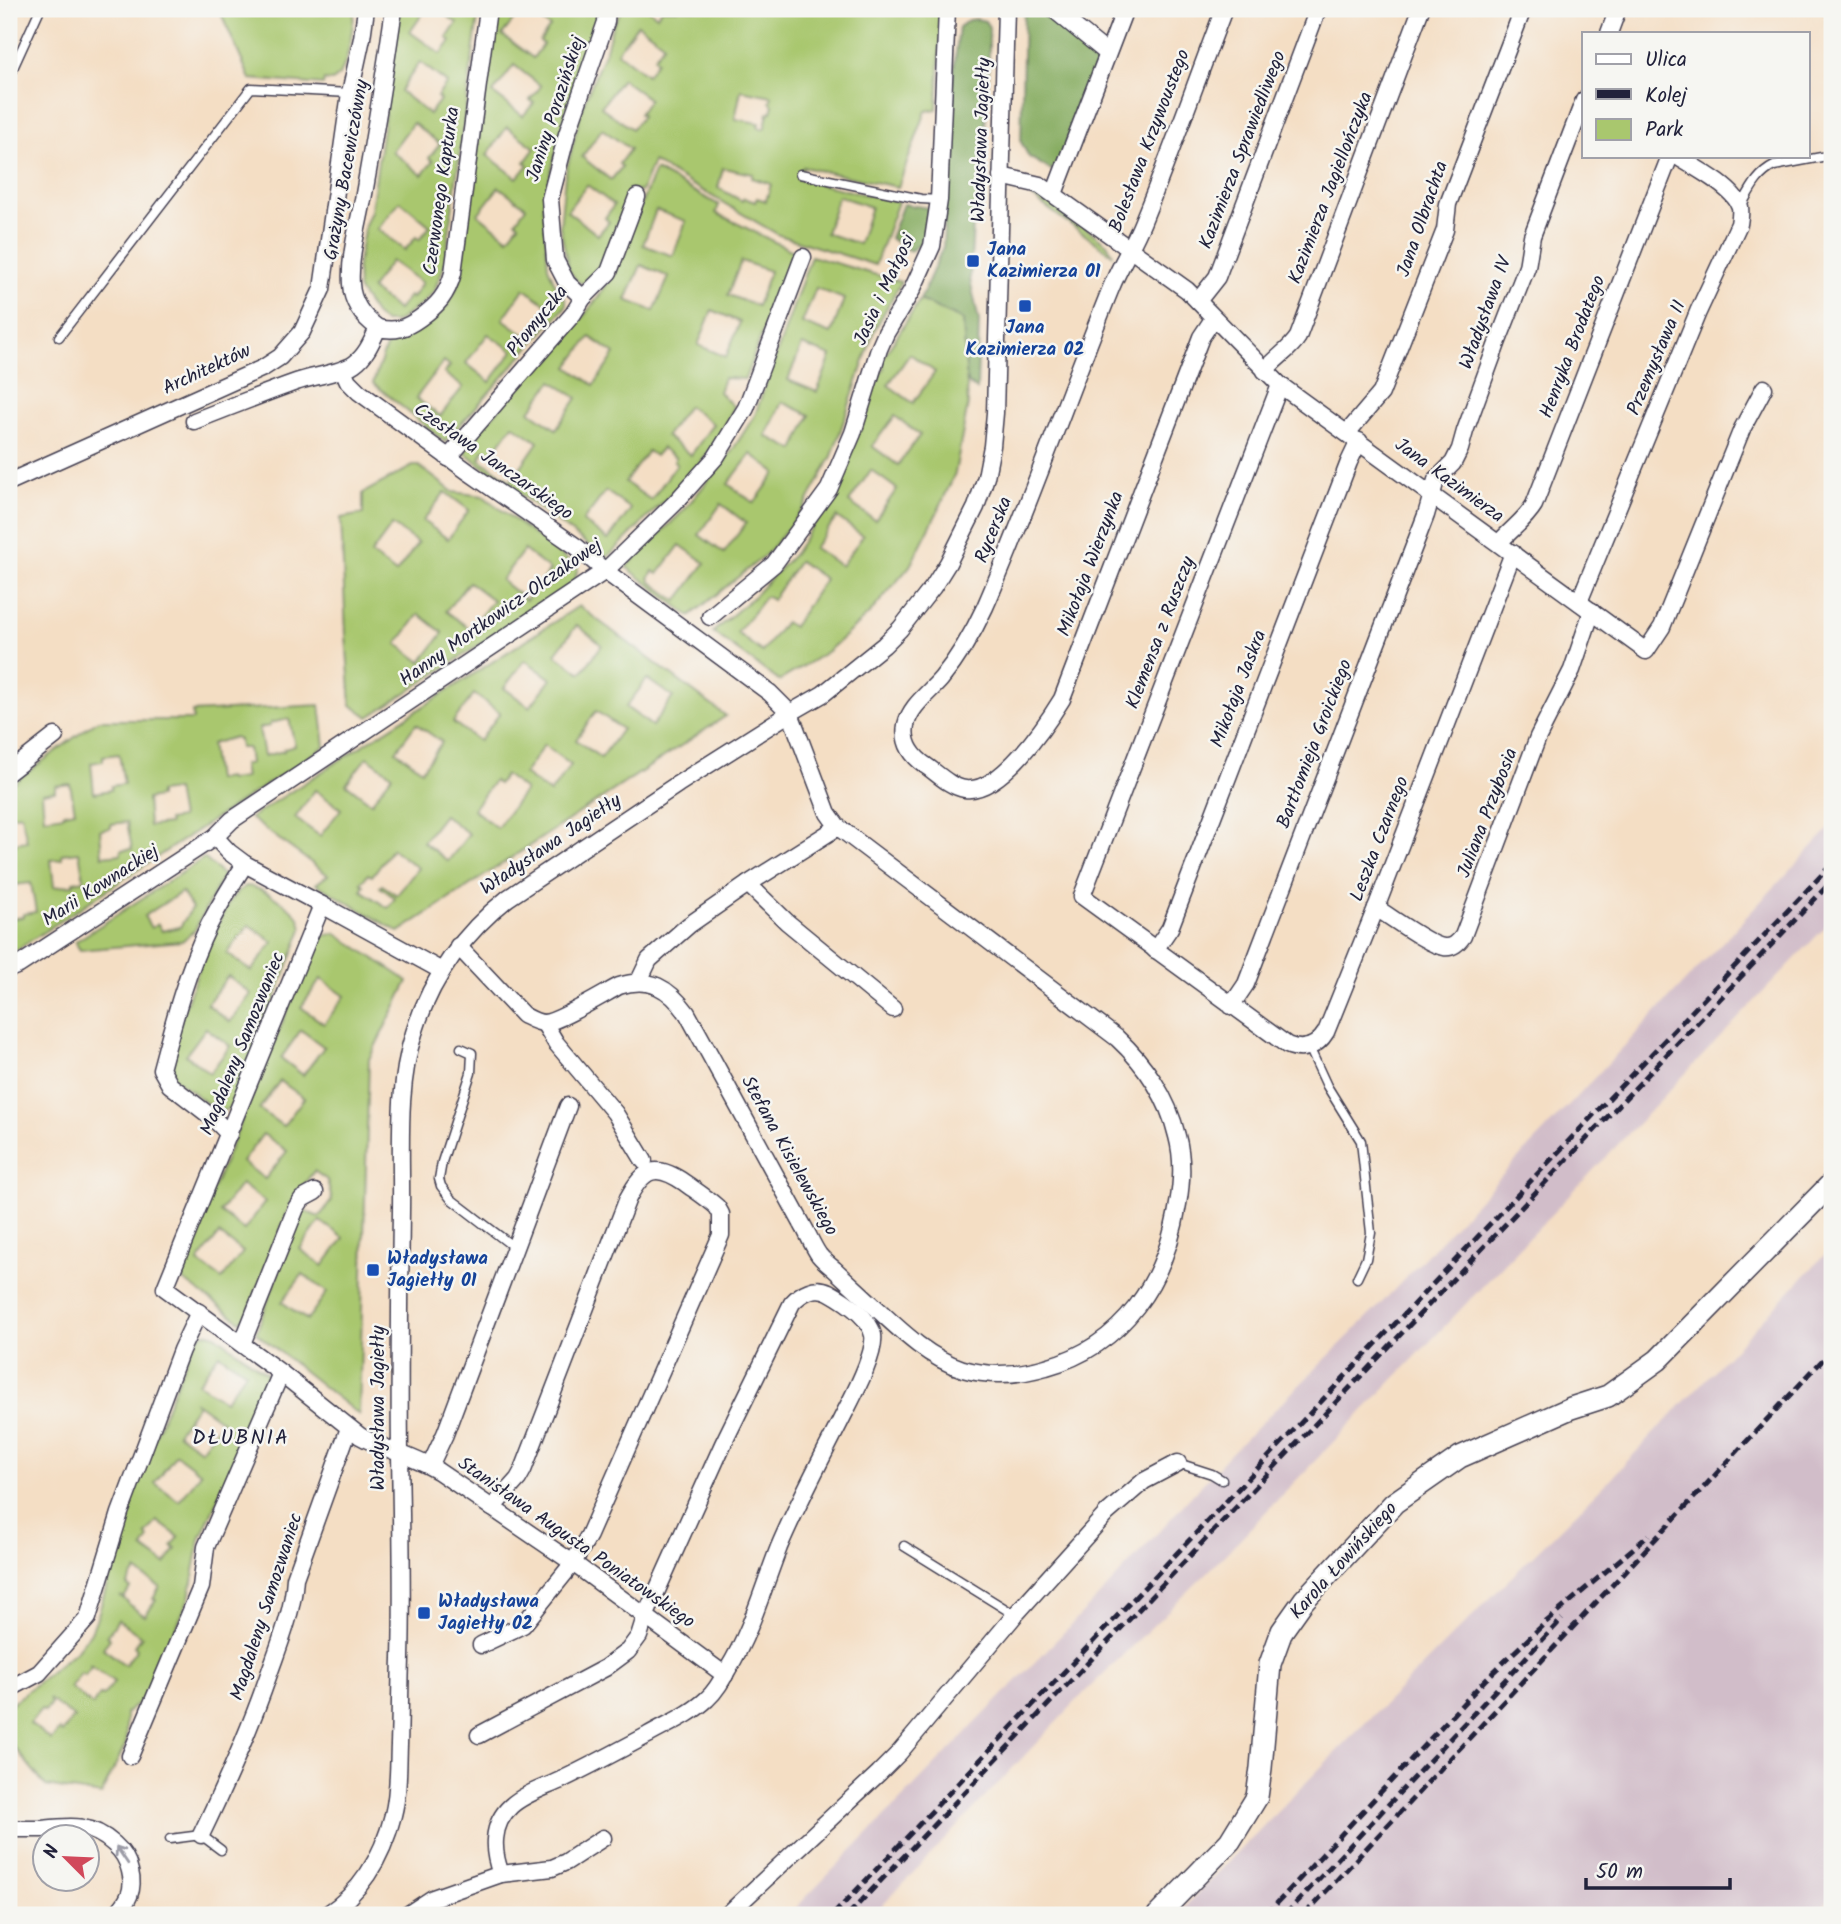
<svg xmlns="http://www.w3.org/2000/svg" width="1841" height="1924" font-family="Kalam,sans-serif">
<rect width="100%" height="100%" fill="#f6f6f2"/>
<filter id="ink" filterUnits="userSpaceOnUse"><feTurbulence type="fractalNoise" baseFrequency=".0143" numOctaves="2"/><feDisplacementMap in="SourceGraphic" scale="14" xChannelSelector="R" yChannelSelector="G"/><feConvolveMatrix kernelMatrix="1 2 1 2 8 2 1 2 1" color-interpolation-filters="sRGB"/></filter>
<filter id="wash" filterUnits="userSpaceOnUse"><feTurbulence type="fractalNoise" baseFrequency=".00686" numOctaves="4" result="noise"/><feDisplacementMap in="SourceGraphic" scale="28" xChannelSelector="R" yChannelSelector="G"/><feGaussianBlur stdDeviation="1.57" result="paint"/><feColorMatrix in="noise" values="0 0 0 0 0 0 0 0 0 0 0 0 0 0 0 0 0 1.4 0 .05"/><feComposite in="paint" operator="in"/></filter>
<g filter="url(#wash)">
<rect width="100%" height="100%" fill="#f4dec4"/>
<g fill="#d1bdc9">
<path d="M1832,826v94l-413,433 -212,220 -121,118 -213,224h-84l317,-326 126,-137 145,-144z"/>
<path d="M1832,1247v650l-17,18h-639l161,-164 279,-278z"/>
</g>
<g fill="#a9c76e" stroke="#667454" stroke-width="2" fill-rule="evenodd">
<path d="M219,9h136c-3,18 -6,65 -23,72l-8,-1 -1,5 -73,-6z"/>
<path d="M400,9h26l-16,23 31,22 10,-13 -4,-3 10,-15 -20,-14h42l-34,255 -11,27 -10,11 -27,20h-13l-7,-5 -19,-28 -1,-21 8,-43 6,-14zM420,62l27,21 -10,14 3,3 -11,14 -29,-23zM413,123l27,21 -11,14 4,3 -11,14 -30,-24zM400,201l30,25 -11,14 -3,-3 -11,13 -27,-21zM391,261l31,22 -10,15 -3,-2 -11,14 -27,-21z"/>
<path d="M495,9h27l-20,26 31,23 10,-14 -3,-3 10,-14 -24,-18h72l-4,25 -25,66 -26,103 5,64 8,19 10,14v6l-121,136 -72,-59 13,-36 50,-30 12,-12 12,-24zM514,65l27,21 -11,14 4,3 -11,13 -30,-23zM507,127l28,21 -10,14 3,3 -11,13 -30,-23zM499,187l27,20 -10,14 3,3 -11,14 -30,-24zM524,289l25,17 -21,31 -25,-18zM488,334l25,17 -23,31 -24,-19zM444,361l6,5 -6,7 19,14 -23,29 -24,-18z"/>
<path d="M622,9h26l9,7 5,-7h280l-5,100 -11,2 -28,76 -95,-20 -5,12 100,23 -23,63 -96,-30 -126,-73 -12,30 -11,-3c-6,17 -28,85 -42,93 -5,2 -6,1 -11,-1l-8,-11 -9,-43 5,-51 17,-68 25,-62 5,-19zM638,24l26,20 -10,14 3,3 -10,14 -30,-23zM622,79l27,20 -10,15 3,2 -10,13 -31,-22zM741,90l31,6 -2,6 3,3 -2,7 -3,1 -3,14 -2,2 -5,-2 1,-4 -24,-4zM602,129l28,20 -11,15 3,3 -11,13 -29,-23zM723,168l30,6 -1,4 19,6 -5,17 -9,-3 -2,4 -11,-4 -2,3 -24,-13zM587,185l27,20 -9,13 4,4 -11,13 -31,-24zM838,196l33,11 -12,37 -33,-11z"/>
<path d="M655,170l64,35 -3,8 77,38 -48,128 -21,-1 -5,14 15,15 -13,27 -23,33 -88,88 -6,2 -139,-104 2,-9 115,-126 17,-22 12,-18zM656,210l30,11 -13,35 -30,-11zM741,261l29,10 -13,35 -29,-11zM641,265l28,12 -15,34 -28,-11zM712,310l28,12 -14,35 -28,-12zM590,337l25,17 -21,31 -26,-18zM552,381l25,17 -21,31 -26,-18zM688,406l25,18 -22,31 -25,-19zM513,425l25,17 -27,39 -31,-22 4,-9 7,5zM662,448l14,10 -2,3 3,3 -26,36 -26,-18 23,-31 7,5zM606,491l25,18 -23,31 -25,-19z"/>
<path d="M1037,195l10,4 60,45 6,11 -82,-59z"/>
<path d="M811,256l90,26 -27,49 -42,125 -28,52 -35,44 -79,64 -64,-49 58,-57 46,-56 25,-39zM816,288l28,11 -13,35 -29,-11zM802,345l29,11 -14,36 -29,-12zM782,402l28,13 -16,35 -28,-14zM751,454l25,19 -22,30 -26,-19zM721,504l25,19 -22,30 -25,-18zM680,545l25,18 -28,38 -26,-19 -2,-4 4,-7 5,3z"/>
<path d="M920,300l43,20 5,84 -13,69 -17,38 -28,55 -41,48 -41,37 -49,30 -66,-49 40,-35 41,-43 47,-72 31,-94 12,-20 -3,-7zM910,354l25,18 -22,31 -25,-18zM895,416l25,19 -22,30 -26,-19zM871,470l26,19 -22,31 -26,-18zM837,517l26,19 -22,30 -27,-18zM799,561l26,18 -32,48 -8,-5 -23,30 -25,-19 29,-37 6,4z"/>
<path d="M413,466h6l34,26 30,4 95,72 -4,15 -205,134 -18,-12 -5,-70 -5,-117 22,-4v-21zM445,492l24,18 -21,29 -25,-18zM392,525l26,18 -22,30 -25,-19zM524,550l26,20 -24,30 -25,-20zM469,582l24,18 -23,29 -24,-18zM419,614l24,19 -22,29 -24,-18z"/>
<path d="M579,606l147,110 -327,216 -83,-48 12,-9 -78,-57zM577,625l25,20 -21,28 -26,-19zM525,660l26,19 -21,28 -26,-19zM647,679l26,18 -21,29 -26,-19zM474,694l26,19 -21,28 -26,-19zM596,711l26,18 -21,29 -25,-18zM416,724l26,18 -20,28 -26,-19zM544,745l27,20 -21,28 -26,-19zM367,757l25,18 -21,28 -25,-19zM505,775l20,15 -28,38 -24,-19 21,-28 4,3zM315,790l26,19 -21,27 -25,-18zM444,815l25,19 -21,27 -25,-19zM392,849l26,19 -21,27 -15,-10 -2,2 15,11 -7,10 -27,-18 3,-5 -3,-2 7,-9 4,2z"/>
<path d="M320,705l5,41 -316,209v-36l14,-2v-3l13,-2 -5,-29 -17,2v4h-5v-42l6,-1v-3l12,-2 -6,-27 -12,2v-30l89,-66h95l-1,-8zM289,719l6,27 -11,3v2l-20,5 -5,-28 11,-2v-3zM235,737l4,3 1,8h8l2,15 -7,2 2,13 -16,2 -1,-2 -12,2 -5,-36zM119,754l5,30 -13,2v4l-17,3 -3,-30 12,-2v-5zM70,784l5,27 -11,2v2l-20,3 -2,-25 13,-2v-5zM176,790l5,28 -13,2 1,4 -20,2 -2,-27 12,-2v-5zM127,822l5,27 -11,1v4l-19,2 -2,-26 11,-2v-4zM79,852l5,28 -11,2v3l-19,2 -3,-27 11,-1v-5z"/>
<path d="M204,858l19,17 -28,55 -13,11 -102,9 -5,-8zM182,892l10,16 -12,19 -18,4 -4,-7 -7,4 -7,-12z"/>
<path d="M246,886c14,0 45,20 53,32 1,2 3,10 3,11l-67,173 -6,7 -8,2 -7,-2 -41,-32 -4,-5 -1,-10 15,-50 19,-52 25,-55 10,-13zM249,925l24,17 -22,29 -24,-18zM228,976l23,18 -21,28 -23,-18zM206,1028l24,18 -20,27 -24,-18z"/>
<path d="M335,933l73,48 -39,78 -10,356 -103,-82 46,-123 17,7 13,-17 -5,-20 -13,-9 -23,32 -44,113 -7,5 -61,-44 3,-14 136,-326zM321,979l24,17 -21,28 -23,-17zM301,1030l23,17 -21,28 -22,-17zM280,1081l24,17 -21,28 -24,-17zM263,1134l24,17 -22,28 -23,-17zM241,1184l24,18 -21,28 -24,-18zM320,1221l24,17 -21,28 -23,-17zM219,1234l24,18 -21,27 -24,-17zM303,1274l24,18 -20,28 -25,-18z"/>
<path d="M209,1333l6,2 51,38 2,5 -2,11 -66,150 -11,59 -42,99 -21,16v31l-25,51 -55,-9 -37,-45v-35l68,-56 14,-18 7,-17 45,-150 50,-122 9,-9zM219,1354l27,18 -21,29 -27,-18zM194,1401l28,20 -21,29 -24,-17 21,-29zM176,1454l25,19 -22,28 -24,-18zM157,1521l22,16 -7,9 4,3 -11,15 -22,-16 6,-10 -3,-3zM136,1571l24,16 -7,12 3,1 -11,16 -17,-12v-2l-8,-6 4,2 6,-10 -3,-3zM118,1620l24,17 -8,9 3,3 -12,16 -22,-17 7,-9 -3,-3zM89,1664l25,18 -11,14 -3,-1 -8,10 -22,-18 11,-14 4,2 6,-8zM49,1699l27,20 -3,-1 -11,15 -3,-3 -8,10 -21,-17 11,-14 4,2 6,-8z"/>
</g>
<g fill="#86ac61" stroke="#54674e" stroke-width="2">
<path d="M1024,9h12l55,40 6,15 -39,101 -7,5 -22,-13 -8,-15z"/>
<path d="M977,19l8,2 4,6v41l-9,138 -7,18 -3,55 9,42 -2,68 -10,-6 -4,-63 -43,-20 23,-53 10,-168 6,-52 10,-7z"/>
<path d="M903,204l26,4 -4,33 -15,10 -20,-13z"/>
</g>
</g>
<g filter="url(#ink)">
<g fill="none" stroke-linecap="round" stroke-linejoin="round">
<g stroke="#423e50" stroke-width="11">
<g id="service">
<path d="M9,77l31,-68"/>
<path d="M800,174l121,25 18,1"/>
<path d="M1740,208c10,-17 16,-33 34,-42l58,-11"/>
<path d="M59,337l192,-249 99,5"/>
<path d="M1309,1047l18,39 34,55 10,92 -5,26 -9,19"/>
<path d="M461,1048l11,5 -1,20 -29,89 -3,17 2,7 10,13 64,49"/>
<path d="M1178,1463l34,11 10,6"/>
<path d="M904,1546l111,69"/>
<path d="M170,1839l31,-4 20,15"/>
</g>
</g>
<g stroke="#423e50" stroke-width="19">
<g id="minor">
<path d="M1053,9l54,44"/>
<path d="M1609,33l9,-24"/>
<path d="M1001,176l39,9 147,105 93,95 366,266 16,-24 80,-198 22,-41"/>
<path d="M1054,194l71,-185"/>
<path d="M583,298l-16,-15 -12,-23 -5,-61 17,-65 39,-112 1,-13"/>
<path d="M1198,301l19,-24 101,-268"/>
<path d="M1213,319l-12,18 -139,362c-16,26 -62,95 -97,90 -15,-2 -28,-16 -40,-24 -14,-10 -22,-23 -19,-40 4,-19 23,-32 35,-46 18,-22 32,-46 44,-72 46,-105 83,-213 126,-319 9,-23 23,-44 32,-67 29,-70 54,-142 81,-212"/>
<path d="M378,328c-14,-10 -26,-25 -27,-44 -2,-30 8,-60 13,-90 11,-61 21,-123 30,-185"/>
<path d="M343,370l5,11 11,11 111,81 107,74 28,24 165,122 20,20 38,100 10,14 279,211c28,26 51,60 60,98 6,22 5,46 1,68 -12,76 -54,142 -132,163 -27,8 -55,10 -83,2 -36,-12 -63,-39 -90,-64 -13,-12 -26,-24 -39,-36 -5,-4 -11,-9 -15,-14 -5,-7 -9,-16 -13,-24 -10,-18 -20,-37 -30,-55 -30,-55 -59,-109 -89,-163 -18,-25 -37,-37 -68,-27 -15,8 -61,36 -75,37 -7,0 -15,-5 -21,-8l-65,-69"/>
<path d="M1265,371c10,-13 25,-21 33,-34l123,-328"/>
<path d="M1280,385l-198,511 205,149c16,7 30,2 39,-13l50,-124 137,-355"/>
<path d="M194,421c34,-13 68,-27 102,-39 16,-6 45,-9 58,-18 12,-8 18,-23 24,-36 18,4 28,0 42,-10 18,-13 27,-23 33,-45l35,-264"/>
<path d="M1347,433l34,-40 64,-163 3,-26 75,-195"/>
<path d="M448,458l125,-144 10,-16 26,-26 28,-75"/>
<path d="M9,482l254,-114 17,-11 22,-25 20,-43 28,-196 12,-55 4,-29"/>
<path d="M1499,543c11,-13 26,-23 35,-38l136,-349"/>
<path d="M1579,602l119,-290 41,-88c1,-6 2,-11 1,-17 -5,-19 -48,-41 -64,-51"/>
<path d="M710,617l64,-53 55,-75 24,-56 26,-84 7,-16 26,-43 20,-44 7,-46 8,-191"/>
<path d="M9,772l46,-36"/>
<path d="M215,837l14,15 16,12"/>
<path d="M748,884l39,38 106,87"/>
<path d="M1376,908c14,8 54,38 68,39 9,1 14,-4 19,-11l75,-199 34,-67 20,-59"/>
<path d="M1155,950l15,-22 179,-466 10,-21"/>
<path d="M9,969l10,-4 196,-128 17,-17 373,-249 70,-68 41,-46 30,-49 57,-151"/>
<path d="M442,971l-120,-66 -157,383 116,85 79,63c25,14 53,20 78,35l135,92 152,112"/>
<path d="M639,981l10,-21 40,-35 59,-41 90,-57"/>
<path d="M1231,1006l15,-22 180,-469 10,-35 17,-17 7,-14 5,-18 33,-90 29,-74 5,-31 52,-136"/>
<path d="M544,1023l12,20 59,70 29,48"/>
<path d="M229,1134l-15,-15 -44,-34 -9,-16c13,-49 26,-99 48,-144 11,-21 23,-41 36,-61l77,41"/>
<path d="M242,1344l54,-136 6,-9 13,-7"/>
<path d="M430,1466l15,-32 123,-328"/>
<path d="M481,1645l42,-20 50,-62 16,-28 132,-300v-21l-4,-7c-10,-9 -21,-16 -32,-24 -29,-20 -41,-15 -57,15l-105,272 -5,9 -26,29"/>
<path d="M9,1689l30,-16 49,-55 32,-105 61,-163 18,-38"/>
<path d="M479,1735l126,-67 23,-17 11,-15 6,-19 78,-173 69,-141c9,-10 23,-18 37,-11 16,9 40,24 44,43 3,19 -20,61 -29,79 -22,44 -46,88 -65,133 -16,41 -28,85 -51,122 -6,11 -12,22 -21,30 -17,16 -40,25 -59,36 -28,15 -56,30 -85,44 -16,8 -38,14 -52,27 -20,18 -19,45 -10,68"/>
<path d="M130,1756l71,-169 5,-40 75,-174"/>
<path d="M9,1829c11,0 22,0 33,0 28,-3 49,-6 72,15 8,7 14,17 16,27 5,19 -2,31 -15,44"/>
<path d="M201,1835c26,-54 50,-108 69,-164 11,-31 23,-60 25,-93l54,-150"/>
<path d="M326,1915c36,-23 57,-60 67,-100 6,-23 5,-47 6,-70 1,-29 1,-58 2,-87 2,-68 0,-136 -1,-205 -1,-81 0,-162 1,-243 1,-58 -5,-121 13,-177 17,-55 50,-100 94,-135l170,-114 112,-71 33,-19 61,-49 16,-16 33,-42 15,-24 28,-56 10,-30 6,-31 3,-33 11,-404"/>
<path d="M407,1915l26,-17 68,-24 51,-6 14,-6 37,-24"/>
<path d="M727,1915l152,-142 20,-20 116,-138 92,-102 37,-32 34,-18"/>
</g>
</g>
<g stroke="#423e50" stroke-width="24">
<path id="secondary" d="M1158,1915l72,-74 27,-44 4,-29 9,-104 12,-33 22,-31 90,-97 66,-46 111,-49 37,-12 50,-36 174,-177"/>
</g>
<use href="#service" stroke="#fff" stroke-width="8"/>
<use href="#minor" stroke="#fff" stroke-width="16"/>
<use href="#secondary" stroke="#fff" stroke-width="21"/>
<g stroke="#22223b" stroke-width="5" stroke-dasharray="10 5" stroke-linecap="butt">
<path d="M833,1915l999,-1051"/>
<path d="M848,1915l984,-1034"/>
<path d="M1266,1915l219,-235 61,-58 103,-87"/>
<path d="M1285,1915l277,-296"/>
<path d="M1304,1915l528,-565"/>
</g>
</g>
<defs><path id="oneway-shaft" d="M-6 0H5M1.5-3L5.5 0L1.5 3" fill="none" stroke-width="1.6" stroke-linecap="round" stroke-linejoin="round" transform="scale(1.75)"/></defs>
<use stroke="#9c9ca7" href="#oneway-shaft" transform="translate(122 1855) rotate(-124)"/>
</g>
<g fill="#1a4fb4" stroke="#f6f6f2" stroke-width="2.5">
<rect x="966" y="254" width="14" height="14" rx="3.5"/>
<rect x="1018" y="299" width="14" height="14" rx="3.5"/>
<rect x="366" y="1263" width="14" height="14" rx="3.5"/>
<rect x="417" y="1606" width="14" height="14" rx="3.5"/>
</g>
<g text-anchor="middle" dominant-baseline="central" stroke-width="5" stroke-linejoin="round" paint-order="stroke">
<g font-size="19" fill="#22223b" stroke="#f6f6f2">
<text transform="translate(556 109) rotate(-72)">Janiny Porazińskiej</text>
<text transform="translate(982 140) rotate(-88)">Władysława Jagiełły</text>
<text transform="translate(1150 141) rotate(-69)">Bolesława Krzywoustego</text>
<text transform="translate(1243 150) rotate(-69)">Kazimierza Sprawiedliwego</text>
<text transform="translate(347 170) rotate(-80)">Grażyny Bacewiczówny</text>
<text transform="translate(1331 188) rotate(-69)">Kazimierza Jagiellończyka</text>
<text transform="translate(442 191) rotate(-82)">Czerwonego Kapturka</text>
<text transform="translate(1423 219) rotate(-71)">Jana Olbrachta</text>
<text transform="translate(885 290) rotate(-65)">Jasia i Małgosi</text>
<text transform="translate(1486 313) rotate(-70)">Władysława IV</text>
<text transform="translate(538 321) rotate(-51)">Płomyczka</text>
<text transform="translate(1573 347) rotate(-69)">Henryka Brodatego</text>
<text transform="translate(1657 358) rotate(-67)">Przemysława II</text>
<text transform="translate(207 370) rotate(-25)">Architektów</text>
<text transform="translate(493 462) rotate(35)">Czesława Janczarskiego</text>
<text transform="translate(1449 481) rotate(36)">Jana Kazimierza</text>
<text transform="translate(994 530) rotate(-68)">Rycerska</text>
<text transform="translate(1091 564) rotate(-69)">Mikołaja Wierzynka</text>
<text transform="translate(501 613) rotate(-35)">Hanny Mortkowicz-Olczakowej</text>
<text transform="translate(1161 633) rotate(-69)">Klemensa z Ruszczy</text>
<text transform="translate(1239 689) rotate(-69)">Mikołaja Jaskra</text>
<text transform="translate(1315 744) rotate(-69)">Bartłomieja Groickiego</text>
<text transform="translate(1488 813) rotate(-69)">Juliana Przybosia</text>
<text transform="translate(1380 839) rotate(-69)">Leszka Czarnego</text>
<text transform="translate(551 845) rotate(-34)">Władysława Jagiełły</text>
<text transform="translate(101 886) rotate(-33)">Marii Kownackiej</text>
<text transform="translate(243 1044) rotate(-68)">Magdaleny Samozwaniec</text>
<text transform="translate(789 1156) rotate(61)">Stefana Kisielewskiego</text>
<text transform="translate(379 1408) rotate(-90)">Władysława Jagiełły</text>
<text transform="translate(576 1543) rotate(35)">Stanisława Augusta Poniatowskiego</text>
<text transform="translate(1344 1561) rotate(-48)">Karola Łowińskiego</text>
<text transform="translate(267 1607) rotate(-72)">Magdaleny Samozwaniec</text>
</g>
<g font-size="19" font-weight="bold" fill="#164399" stroke="#f6f6f2" text-anchor="start">
<text x="987" y="250">Jana<tspan x="987" dy="22">Kazimierza 01</tspan></text>
<text x="1025" y="328" text-anchor="middle">Jana<tspan x="1025" dy="22">Kazimierza 02</tspan></text>
<text x="387" y="1259">Władysława<tspan x="387" dy="22">Jagiełły 01</tspan></text>
<text x="438" y="1602">Władysława<tspan x="438" dy="22">Jagiełły 02</tspan></text>
</g>
<g font-size="21" letter-spacing="2" fill="#22223b" stroke="#f6f6f2">
<text x="241" y="1438">DŁUBNIA</text>
</g>
</g>
<rect width="1841" height="1924" fill="none" stroke="#f6f6f2" stroke-width="35"/>
<rect x="1582" y="32" width="228" height="126" fill="#f6f6f2" stroke="#a1a1a9" stroke-width="2"/>
<rect x="1596" y="54" width="35" height="10" fill="#ffffff" stroke="#a1a1a9" stroke-width="2"/>
<text x="1645" y="66" font-size="21" fill="#22223b">Ulica</text>
<rect x="1596" y="89" width="35" height="10" fill="#22223b" stroke="#a1a1a9" stroke-width="2"/>
<text x="1645" y="102" font-size="21" fill="#22223b">Kolej</text>
<rect x="1596" y="119" width="35" height="21" fill="#a9c76e" stroke="#a1a1a9" stroke-width="2"/>
<text x="1645" y="136" font-size="21" fill="#22223b">Park</text>
<g transform="translate(66 1858) rotate(294)"><circle r="33" fill="#f6f6f2" stroke="#a1a1a9" stroke-width="2"/>
<path d="M0-5L12 26L0 18L-12 26Z" fill="#d1495b"/>
<text y="-10" font-size="19" font-weight="bold" text-anchor="middle" fill="#22223b">N</text>
</g>
<path d="M1586 1878v10h144v-10" fill="none" stroke="#22223b" stroke-width="3.5"/>
<text x="1596" y="1878" font-size="21" fill="#22223b" stroke="#f6f6f2" stroke-width="5" paint-order="stroke">50 m</text>
</svg>
